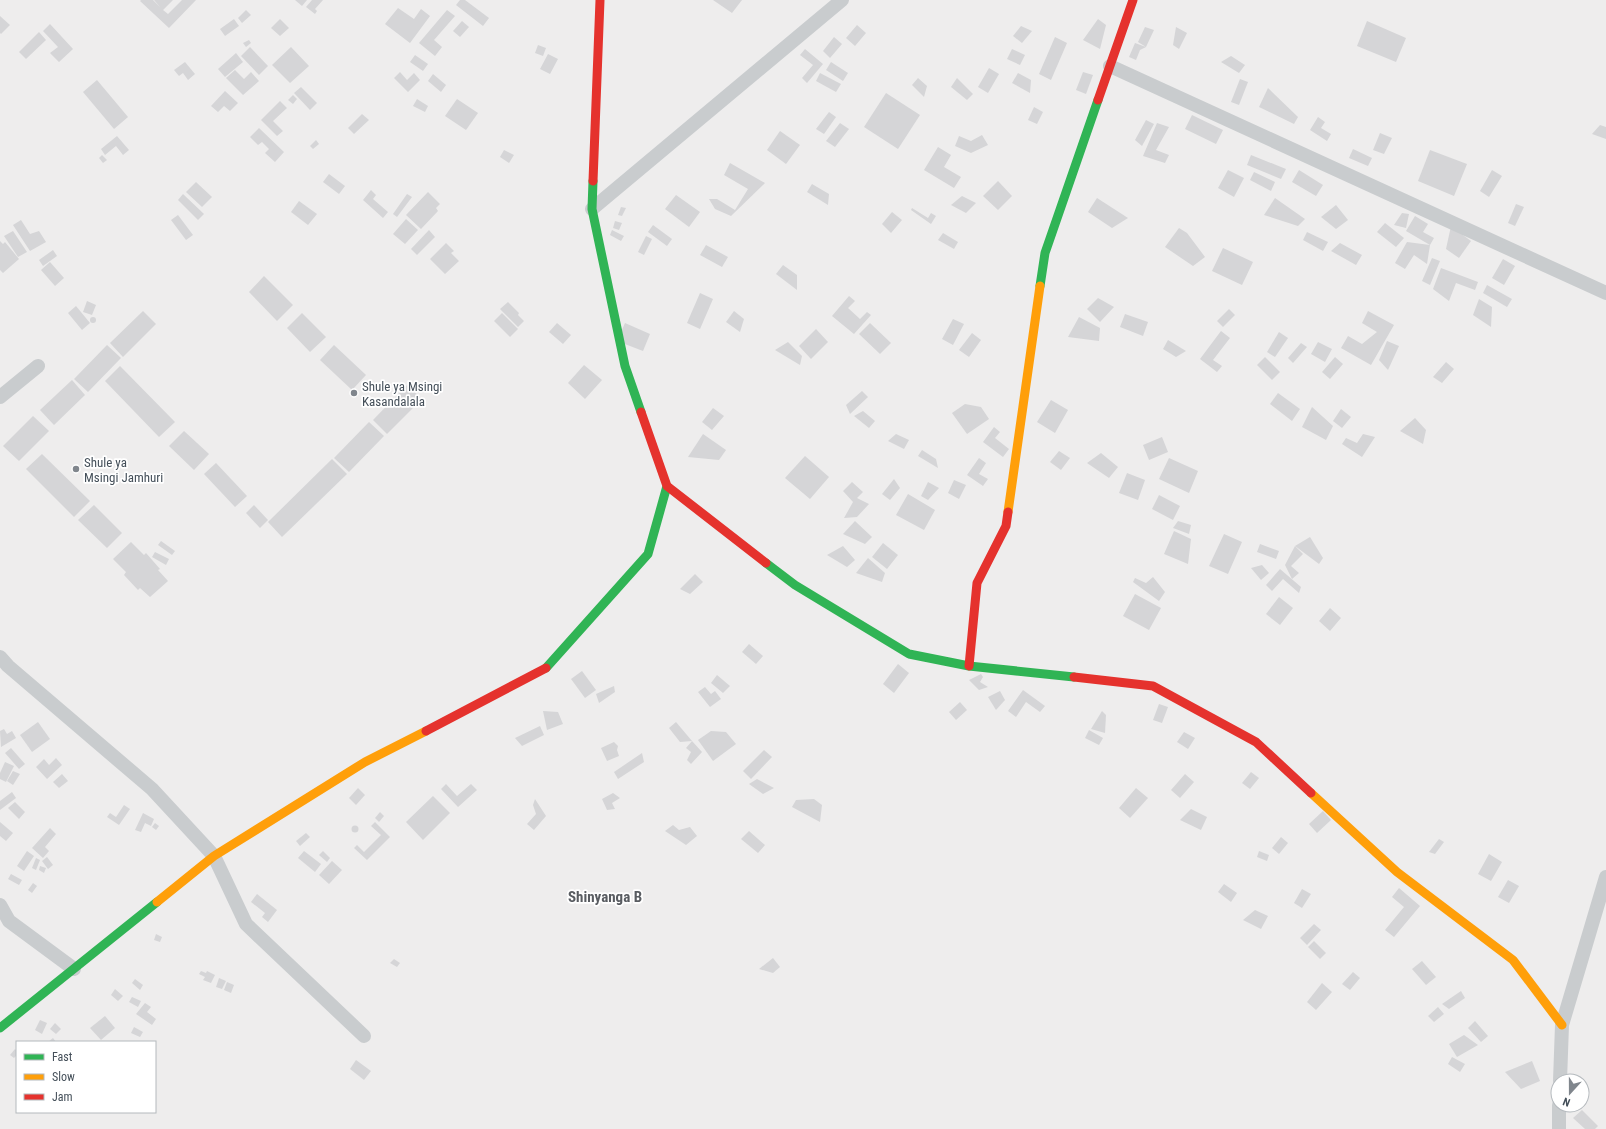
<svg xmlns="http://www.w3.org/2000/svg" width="1606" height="1129" font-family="'Roboto Condensed',sans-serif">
<rect width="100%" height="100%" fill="#eeeded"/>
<g fill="#d5d5d7">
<path d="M141,0h12l7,7 -6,-7h19l-10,10 5,4 14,-14h14l-27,28 -29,-27z"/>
<path d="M295,0h12l-5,6z"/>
<path d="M312,0h11l-8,9 2,2 -2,3 -9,-7z"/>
<path d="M460,0h5l24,18 -6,8 -27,-21z"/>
<path d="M713,0h29l-10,13z"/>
<path d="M398,8l16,11 7,-10 9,7 -20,27 -25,-19z"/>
<path d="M246,10l5,5 -9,8 -4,-5z"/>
<path d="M447,10l8,6 -21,24 8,7 -7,9 -16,-13z"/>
<path d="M0,16l10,9 -9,9 -1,-1z"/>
<path d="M234,19l5,7 -14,10 -5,-7z"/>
<path d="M280,19l9,9 -9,8 -9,-8z"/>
<path d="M1098,19l8,6 -6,24 -17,-9z"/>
<path d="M462,21l7,6 -9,10 -7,-6z"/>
<path d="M1367,21l39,17 -10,24 -39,-16z"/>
<path d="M50,24l23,25 -14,13 -9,-9 8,-6 -15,-16z"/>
<path d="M857,25l9,8 -11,13 -9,-8z"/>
<path d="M1021,26l11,5 -10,12 -9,-7z"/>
<path d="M1145,27l9,3 -8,17 -6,3 -4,10 -7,-3 6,-14 11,4 -8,-5z"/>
<path d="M1176,27l11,6 -8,16 -6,-4z"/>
<path d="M39,32l7,8 -20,19 -7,-7z"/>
<path d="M834,37l8,7 -12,14 -7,-7z"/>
<path d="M1055,37l12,6 -16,37 -12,-6z"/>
<path d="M249,40l2,3 -5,4 -3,-4z"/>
<path d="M538,45l8,3 -3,8 -8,-3z"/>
<path d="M250,47l18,19 -9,9 -18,-19z"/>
<path d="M291,47l18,19 -19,17 -18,-18z"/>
<path d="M805,49l18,15 -16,19 -5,-5 11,-13 -13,-10z"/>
<path d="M1012,49l13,6 -5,10 -13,-6z"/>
<path d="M236,53l7,9 -18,15 -7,-8z"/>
<path d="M548,54l10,5 -8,15 -10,-5z"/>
<path d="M415,55l13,9 -5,7 -13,-9z"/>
<path d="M1231,56l14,9 -6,8 -18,-11z"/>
<path d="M185,62l10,12 -7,6 -5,-7 -4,3 -5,-6z"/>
<path d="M831,62l17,11 -5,8 -17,-11z"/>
<path d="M989,68l10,6 -11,19 -10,-6z"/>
<path d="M235,70l9,9 7,-7 8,9 -16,14 -17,-17z"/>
<path d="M400,72l7,8 7,-7 6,7 -12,12 -14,-14z"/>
<path d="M1083,72l10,3 -7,19 -10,-4z"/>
<path d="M820,73l21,11 -5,8 -20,-11z"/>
<path d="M1018,73l13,7 -1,13 -18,-10z"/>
<path d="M433,74l13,11 -5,7 -13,-11z"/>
<path d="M918,78l9,8 -3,11 -12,-12z"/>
<path d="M957,78l16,16 -6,6 -16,-13z"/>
<path d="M1240,79l8,3 -9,23 -8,-3z"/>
<path d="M97,80l31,37 -14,12 -31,-37z"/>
<path d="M301,87l16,16 -7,7 -16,-17z"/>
<path d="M1268,88l30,29 -4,7 -35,-17z"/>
<path d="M225,91l13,12 -8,8 -6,-5 -6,6 -7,-6z"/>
<path d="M886,93l34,22 -22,34 -34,-22z"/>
<path d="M293,95l4,4 -4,5 -5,-4z"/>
<path d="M417,99l11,7 -3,6 -12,-6z"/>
<path d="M457,99l21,14 -12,17 -21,-14z"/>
<path d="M280,101l7,7 -14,13 10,10 -6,5 -16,-16z"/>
<path d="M1034,107l9,5 -6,12 -9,-4z"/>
<path d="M829,112l7,5 -12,17 -8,-5z"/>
<path d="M362,114l7,6 -15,14 -6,-6z"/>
<path d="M1192,115l31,15 -7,14 -31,-15z"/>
<path d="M1318,117l7,5 -4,6 10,6 -4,7 -17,-11z"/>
<path d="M1146,120l8,4 -12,22 -7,-6z"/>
<path d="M840,123l9,6 -14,18 -9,-6z"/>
<path d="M1157,123l12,4 -13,23 13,5 -4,8 -22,-7z"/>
<path d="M1600,125l6,2v12l-14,-5z"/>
<path d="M259,128l25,24 -9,10 -10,-9 4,-4 -7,-7 -4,3 -8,-8z"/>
<path d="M780,131l20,14 -14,19 -19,-14z"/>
<path d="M1380,133l12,5 -8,16 -11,-4z"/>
<path d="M982,135l6,10 -17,8 -16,-7 4,-10 12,5z"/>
<path d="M117,136l12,14 -6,5 -7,-9 -11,9 -4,-6z"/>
<path d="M316,140l3,4 -6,5 -3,-3z"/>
<path d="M938,147l13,8 -7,12 17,10 -7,11 -30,-18z"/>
<path d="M1353,149l19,9 -4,8 -19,-8z"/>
<path d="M504,150l10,5 -5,8 -9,-6z"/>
<path d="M1430,150l37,14 -13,32 -36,-15z"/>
<path d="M102,155l5,5 -4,3 -4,-5z"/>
<path d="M1251,155l35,14 -5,10 -34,-14z"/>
<path d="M730,163l35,20 -34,33 -16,-7 -6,-10h8l18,11 13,-21 -24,-14z"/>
<path d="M1228,170l16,8 -10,19 -16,-9z"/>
<path d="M1299,170l24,15 -7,11 -24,-14z"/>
<path d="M1492,170l10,6 -13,21 -9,-6z"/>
<path d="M1254,172l21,10 -4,9 -21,-11z"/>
<path d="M329,174l16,12 -6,8 -16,-12z"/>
<path d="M998,181l14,15 -14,14 -15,-14z"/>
<path d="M196,182l16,15 -10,10 -16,-15z"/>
<path d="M812,184l17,10 -1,11 -21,-13z"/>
<path d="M371,190l5,5 -3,4 15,13 -5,6 -20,-18z"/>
<path d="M428,192l12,12 -4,4 2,3 -17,18 -15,-14z"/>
<path d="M183,194l21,20 -6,6 -20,-20z"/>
<path d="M407,194l5,3 -15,20 -4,-3z"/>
<path d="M676,195l24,17 -11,15 -24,-18z"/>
<path d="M962,196l14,7 -10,10 -15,-8z"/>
<path d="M1097,198l31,20 -16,10 -24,-16z"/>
<path d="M1275,198l30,21 -7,7 -34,-11z"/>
<path d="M299,201l18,13 -9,11 -17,-13z"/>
<path d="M1516,204l8,3 -9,19 -7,-3z"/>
<path d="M1336,205l12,15 -12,9 -15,-12z"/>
<path d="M621,207l5,1 -4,8 -4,-1z"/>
<path d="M912,208l16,10 3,-5 5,3 -5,8 -20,-14z"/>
<path d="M892,212l10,8 -11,13 -9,-9z"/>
<path d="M1402,213l7,1 -3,14 -12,-3z"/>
<path d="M178,215l15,20 -7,5 -15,-20z"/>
<path d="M1415,216l13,8 -5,8 11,6 -4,7 -3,19 -13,-9 -9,14 -10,-6 12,-21 23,3 -24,-14z"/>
<path d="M406,219l12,11 -13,14 -12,-10z"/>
<path d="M21,220l9,14 9,-3 7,11 -16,9 -17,-26z"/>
<path d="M615,221l7,2 -3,7 -6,-2z"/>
<path d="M1385,223l19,15 -8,9 -19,-15z"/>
<path d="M653,225l19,14 -5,7 -19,-14z"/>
<path d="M1451,226l20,15 -12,17 -13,-9z"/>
<path d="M1179,228l8,5 18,24 -12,9 -28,-19z"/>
<path d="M429,230l6,7 -18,18 -6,-6z"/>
<path d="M612,230l12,6 -3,5 -11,-6z"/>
<path d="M13,231l14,21 -9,5 -14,-21z"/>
<path d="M1307,232l21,10 -5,9 -20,-11z"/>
<path d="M943,233l15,9 -4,7 -16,-9z"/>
<path d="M646,236l6,3 -8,16 -6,-3z"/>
<path d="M0,241l3,3 2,-2 14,17 -16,14 -3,-3z"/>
<path d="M446,243l8,8 -3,2 8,8 -14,13 -15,-15z"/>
<path d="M1340,243l22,12 -6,10 -25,-14z"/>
<path d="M706,245l22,12 -6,10 -22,-12z"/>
<path d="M1223,248l30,14 -11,23 -30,-14z"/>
<path d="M53,250l4,6 -14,10 -4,-6z"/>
<path d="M1432,258l8,3 -10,24 -8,-4z"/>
<path d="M1503,259l12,7 -11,19 -12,-7z"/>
<path d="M50,262l14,16 -9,8 -14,-16z"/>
<path d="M783,265l14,10v15l-21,-16z"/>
<path d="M1441,268l37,14 -3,8 -19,-7 -7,18 -16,-12z"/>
<path d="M264,276l29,29 -16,16 -28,-29z"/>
<path d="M1487,285l25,14 -5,8 -24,-14z"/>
<path d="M700,293l13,6 -13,30 -13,-6z"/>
<path d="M849,296l6,5 -7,7 12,11 7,-7 4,3 -17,19 -22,-18z"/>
<path d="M1098,298l16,9 -14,15 -13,-13z"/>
<path d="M1479,299l13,8 -1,20 -18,-12z"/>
<path d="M87,301l9,4 -4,10 -9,-3z"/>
<path d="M508,302l11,11 -1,2 6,6 -6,6 -18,-18z"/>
<path d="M76,306l14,17 -8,7 -14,-17z"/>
<path d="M1229,309l6,6 -12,12 -6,-6z"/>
<path d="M143,311l13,13 -33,33 -13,-14z"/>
<path d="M734,311l10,8 -4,13 -14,-10z"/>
<path d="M1368,311l26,14 -23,40 -30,-17 7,-12 14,8 15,-12 -15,-9z"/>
<path d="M302,313l24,24 -16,15 -23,-24z"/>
<path d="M502,313l16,16 -8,8 -16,-16z"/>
<path d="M1125,314l23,8 -5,14 -23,-9z"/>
<circle cx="93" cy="320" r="3"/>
<path d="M1079,317l21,11 -1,13 -31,-4z"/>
<path d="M953,319l11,5 -11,21 -11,-6z"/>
<path d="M557,323l14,12 -8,9 -14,-12z"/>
<path d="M625,323l25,11 -7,17 -26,-10z"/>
<path d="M870,323l21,20 -11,11 -21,-20z"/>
<path d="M816,329l12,13 -17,17 -12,-13z"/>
<path d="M1221,331l9,7 -17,22 9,6 -5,6 -17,-13z"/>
<path d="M1279,332l9,6 -13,19 -8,-5z"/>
<path d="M972,333l9,7 -12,17 -10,-7z"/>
<path d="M1168,340l18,11 -10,6 -13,-8z"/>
<path d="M1387,341l12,5 -11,24 -9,-10z"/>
<path d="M788,342l14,14 -2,9 -25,-15z"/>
<path d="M1318,342l14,7 -7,13 -14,-8z"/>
<path d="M1301,343l6,4 -14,16 -5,-5z"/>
<path d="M107,345l14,13 -33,34 -14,-13z"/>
<path d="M334,345l32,30 -14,15 -32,-30z"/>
<path d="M1265,357l15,15 -8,8 -15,-15z"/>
<path d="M1335,357l8,7 -13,15 -8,-7z"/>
<path d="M1446,362l8,7 -12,14 -9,-6z"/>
<path d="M584,365l18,15 -17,19 -17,-16z"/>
<path d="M120,366l55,56 -16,15 -54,-56z"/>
<path d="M72,380l13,15 -31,30 -14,-15z"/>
<path d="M407,385l15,14 -35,35 -14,-14z"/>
<path d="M862,391l6,6 -18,17 -4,-9z"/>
<path d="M1278,393l22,16 -8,12 -22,-17z"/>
<path d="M1051,400l17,10 -13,23 -18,-11z"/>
<path d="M965,404l16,3 8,12 -22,15 -15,-21z"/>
<path d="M1312,407l21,19 -7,14 -24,-13z"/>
<path d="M713,408l11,8 -12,14 -10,-8z"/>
<path d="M1341,409l10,8 -9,11 -9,-7z"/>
<path d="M863,411l12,10 -6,7 -15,-12z"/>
<path d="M33,416l16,15 -30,30 -16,-15z"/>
<path d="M1415,418l11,12 -3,14 -23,-13z"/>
<path d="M369,422l15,14 -35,36 -15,-14z"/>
<path d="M994,427l6,5 -5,6 14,11 -6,8 -20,-15z"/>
<path d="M184,431l25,23 -15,16 -25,-24z"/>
<path d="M703,434l23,16 -7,10 -31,-3z"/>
<path d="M896,434l13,6 -5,9 -16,-8z"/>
<path d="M1363,434l12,3 -13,20 -20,-13 4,-6 11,5z"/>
<path d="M1162,437l6,15 -19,8 -6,-15z"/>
<path d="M922,450l14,9 2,9 -20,-12z"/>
<path d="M1059,451l11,7 -9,12 -11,-8z"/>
<path d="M1101,453l17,14 -9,11 -22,-15z"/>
<path d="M42,454l48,47 -16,16 -48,-48z"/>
<path d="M805,456l24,21 -19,22 -25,-21z"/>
<path d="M979,458l7,5 -7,11 9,5 -5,7 -16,-11z"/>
<path d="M1169,458l29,13 -9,22 -30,-14z"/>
<path d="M332,459l15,15 -65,63 -14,-15z"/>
<path d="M216,463l31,33 -12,11 -31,-33z"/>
<path d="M1127,473l18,7 -7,20 -19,-7z"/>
<path d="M894,479l6,9 -10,12 -8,-6z"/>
<path d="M954,480l12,5 -7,14 -11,-6z"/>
<path d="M852,482l11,10 -6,6 12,6 -12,13 -13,1 9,-16 -10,-11z"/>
<path d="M928,482l11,6 -11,12 -7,-4z"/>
<path d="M908,494l27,16 -11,20 -28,-15z"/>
<path d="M1159,495l21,11 -7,14 -21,-11z"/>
<path d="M94,505l28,28 -15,15 -29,-28z"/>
<path d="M254,505l14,15 -8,8 -14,-15z"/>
<path d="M855,521l17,16 -7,7 -22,-10z"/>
<path d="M1178,521l13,4 -2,9 -16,-6z"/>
<path d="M1174,531l17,8 -3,25 -24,-10z"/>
<path d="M1224,534l18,8 -14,32 -19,-8z"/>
<path d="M1310,537l13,21 -4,6 -24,-18z"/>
<path d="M161,541l14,10 -3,4 -14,-10z"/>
<path d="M131,542l13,13 2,-2 14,16 -2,1 10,11 -18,16 -10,-9 -2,2 -14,-15 2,-3 -13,-13z"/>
<path d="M883,543l15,12 -11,14 -15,-12z"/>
<path d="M1260,544l19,7 -3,8 -19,-7z"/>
<path d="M843,546l12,14 -8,7 -20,-12z"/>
<path d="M1295,546l8,8 -12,12 8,7 -7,6 -7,-14z"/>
<path d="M155,552l14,7 -3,6 -14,-8z"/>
<path d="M868,558l17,15 -3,9 -26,-9z"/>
<path d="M1262,565l7,8 -8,7 -10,-12z"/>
<path d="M1280,569l21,18 -2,6 -16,-14 -11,12 -6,-6z"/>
<path d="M695,574l8,8 -13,12 -10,-5z"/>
<path d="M1153,577l12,15 -6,9 -26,-19 2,-4 11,5z"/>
<path d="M1135,594l26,14 -12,22 -26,-14z"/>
<path d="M1279,597l14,11 -13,17 -14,-11z"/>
<path d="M1330,608l11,10 -11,13 -11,-10z"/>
<path d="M749,644l14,12 -7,8 -14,-12z"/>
<path d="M898,664l11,9 -15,20 -11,-9z"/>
<path d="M582,671l14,19 -11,8 -14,-19z"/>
<path d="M981,674l2,3 -3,5 8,5 -9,3 -10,-10z"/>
<path d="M717,675l13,11 -7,7 -12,-10z"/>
<path d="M614,686l1,6 -16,11 -3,-9z"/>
<path d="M705,687l6,7 4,-3 6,8 -11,8 -12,-15z"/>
<path d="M1023,690l22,16 -5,6 -14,-10 -10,15 -8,-6z"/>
<path d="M1000,691l5,9 -9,10 -8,-13z"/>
<path d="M960,702l7,8 -11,10 -7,-8z"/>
<path d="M1159,704l9,3 -6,16 -9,-3z"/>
<path d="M543,711l15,1 5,12 -16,6z"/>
<path d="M1102,711l4,4 -1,18 -14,-4z"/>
<path d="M38,722l12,17 -18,13 -12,-17z"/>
<path d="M676,722l16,19 -12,1 -11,-14z"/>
<path d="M540,726l4,9 -22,11 -7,-8z"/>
<path d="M4,729l3,5 5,-3 4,7 -15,9 -1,-16z"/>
<path d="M1089,730l14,8 -4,7 -14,-7z"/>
<path d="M711,731l15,1 10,12 -23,17 -15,-21z"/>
<path d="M1184,732l11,6 -7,11 -11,-7z"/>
<path d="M692,741l10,11 -11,12 -4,-4 4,-8 -5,-4z"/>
<path d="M614,742l4,4 -1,4 2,6 -12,5 -6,-13z"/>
<path d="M11,748l14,16 -6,5 -14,-16z"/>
<path d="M764,750l8,7 -21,22 -8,-8z"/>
<path d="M642,753l2,9 -26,17 -4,-7z"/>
<path d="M56,758l6,7 -15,14 -11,-12 8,-8 5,6z"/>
<path d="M5,762l9,4 -8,16 -6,-3v-6z"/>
<path d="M13,771l7,3 -7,11 -6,-4z"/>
<path d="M1251,772l8,6 -9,11 -8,-6z"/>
<path d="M62,774l6,7 -9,7 -6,-6z"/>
<path d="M1185,774l9,8 -14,16 -9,-8z"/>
<path d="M757,779l17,9 -11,6 -14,-10z"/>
<path d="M446,784l11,12 14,-12 6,6 -19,17 -17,-18z"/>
<path d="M358,788l7,7 -9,10 -7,-7z"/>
<path d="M1136,788l12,10 -18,20 -11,-10z"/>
<path d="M12,792l4,6 -16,12v-9z"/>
<path d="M613,793l7,5 -8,5 3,6 -8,1 -5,-11z"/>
<path d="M433,796l17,17 -27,27 -17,-18z"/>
<path d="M535,799l11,17 -12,14 -7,-6 9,-10 -3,-9z"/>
<path d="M814,799l8,6 -2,17 -28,-15 4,-7z"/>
<path d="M15,802l10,10 -6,7 -11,-11z"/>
<path d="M124,805l6,4 -11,16 -12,-8 3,-4 6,4z"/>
<path d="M1191,809l16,8 -6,13 -21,-10z"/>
<path d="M1323,811l8,9 -14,13 -8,-9z"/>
<path d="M380,812l4,4 -5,6 -4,-4z"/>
<path d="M143,813l11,6 -3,7 -6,-3 -4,9 -6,-2z"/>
<path d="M0,822l13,11 -7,8 -6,-5z"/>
<path d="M375,822l15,15 -23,23 -13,-12 3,-3 7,7 17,-17 -10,-9z"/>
<path d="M155,823l4,3 -3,4 -4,-3z"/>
<path d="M673,825l6,5 11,-3 7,9 -11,9 -21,-14z"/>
<circle cx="355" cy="829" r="3.5"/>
<path d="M50,828l6,6 -11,13 4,4 -6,7 -11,-10z"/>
<path d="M749,831l16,14 -7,8 -17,-14z"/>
<path d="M306,833l4,4 -10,9 -4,-5z"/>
<path d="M1281,837l7,6 -9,11 -7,-6z"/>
<path d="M1439,839l5,3 -9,12 -6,-2z"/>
<path d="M27,851l7,5 -10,15 -7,-5z"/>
<path d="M304,851l17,13 -6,8 -17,-14z"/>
<path d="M323,851l7,7 -3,4 -8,-7z"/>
<path d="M1259,851l10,4 -2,6 -10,-4z"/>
<path d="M1489,854l13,8 -11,19 -13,-7z"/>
<path d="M47,857l6,8 -5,4 -6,-8z"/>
<path d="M36,858l4,2 -4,10 -4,-2z"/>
<path d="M332,861l10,9 -13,14 -10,-9z"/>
<path d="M40,866l6,2 -2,5 -5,-3z"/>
<path d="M11,874l11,6 -3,5 -11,-6z"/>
<path d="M1508,880l11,6 -10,17 -11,-6z"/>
<path d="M33,883l4,3 -5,7 -4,-3z"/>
<path d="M1224,884l13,9 -6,9 -13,-10z"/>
<path d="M1399,888l21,18 -26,31 -9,-7 19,-23 -12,-10z"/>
<path d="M1302,889l9,5 -9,14 -8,-5z"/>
<path d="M257,894l20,16 -9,12 -6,-5 3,-4 -14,-11z"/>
<path d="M1255,910l13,6 -7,13 -18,-9z"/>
<path d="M1314,924l7,6 -14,15 -7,-7z"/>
<path d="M156,934l6,3 -2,5 -6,-2z"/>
<path d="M1314,941l12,12 -6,6 -12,-12z"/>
<path d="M773,958l7,9 -7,6 -14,-4z"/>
<path d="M394,959l6,4 -3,4 -7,-4z"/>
<path d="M1422,961l14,16 -10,8 -14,-16z"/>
<path d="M201,971l5,2 1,-2 8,4 -4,8 -8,-3 2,-3 -6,-3z"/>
<path d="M1353,972l7,6 -10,12 -8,-6z"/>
<path d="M219,978l7,3 -4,8 -6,-2z"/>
<path d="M135,979l8,6 -3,5 -8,-7z"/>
<path d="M227,982l7,3 -3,8 -7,-3z"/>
<path d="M1322,983l10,9 -16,18 -9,-8z"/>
<path d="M115,989l8,7 -5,5 -7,-6z"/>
<path d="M1461,991l4,7 -16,11 -7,-5z"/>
<path d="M132,997l9,4 -3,6 -9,-5z"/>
<path d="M145,1003l6,4 -4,5 9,7 -4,6 -16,-11z"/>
<path d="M1438,1007l6,7 -10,8 -6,-6z"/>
<path d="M105,1016l10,12 -14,12 -11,-12z"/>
<path d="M40,1020l7,3 -5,11 -7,-4z"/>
<path d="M1475,1021l13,15 -7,6 -13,-14z"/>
<path d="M55,1023l6,6 -5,5 -6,-5z"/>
<path d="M134,1027l9,5 -3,5 -9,-4z"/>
<path d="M1464,1035l14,10 -21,12 -8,-13z"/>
<path d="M53,1038l3,4h-8z"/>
<path d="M15,1049l2,2v4l-3,3 -4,-3z"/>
<path d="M1452,1057l13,7 -5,8 -12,-8z"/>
<path d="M356,1060l15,11 -7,9 -14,-11z"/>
<path d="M1532,1061l8,20 -19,8 -16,-17z"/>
<path d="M1582,1110l16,16 -3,3h-10l-12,-11z"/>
</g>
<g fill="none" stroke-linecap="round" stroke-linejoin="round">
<g stroke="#c9ccce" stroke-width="14">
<path d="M1110,66l496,227"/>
<path d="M592,209l250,-209"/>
<path d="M0,397l38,-31"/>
<path d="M0,657l8,9 144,123 62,67 32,68 118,112"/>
<path d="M0,905l9,16 65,48"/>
<path d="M1560,1081l2,-56 44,-148"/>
<path d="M1559,1129v-24"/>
</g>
<g stroke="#30b455" stroke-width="9">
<path d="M593,181l-1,28 33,157 16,46"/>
<path d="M1040,286l5,-33 53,-153"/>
<path d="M766,563l29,22 114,69 60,12 105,11"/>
<path d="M546,668l102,-114 19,-68"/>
<path d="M0,1028l157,-126"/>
</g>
<g stroke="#ff9f0a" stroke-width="9">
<path d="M1008,512l32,-226"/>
<path d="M1311,793l86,79 116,88 49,65"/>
<path d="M157,902l57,-46 151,-94 61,-31"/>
</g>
<g stroke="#e5322d" stroke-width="9">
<path d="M1098,100l35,-100"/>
<path d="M593,181l7,-181"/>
<path d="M641,412l26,74 99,77"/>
<path d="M969,666l8,-83 29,-57 2,-14"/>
<path d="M1074,677l79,9 103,56 55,51"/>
<path d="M426,731l120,-63"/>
</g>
</g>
<g fill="#80868d" stroke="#fff" stroke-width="1.5">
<circle cx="354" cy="393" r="4"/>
<circle cx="76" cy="469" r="4"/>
</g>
<g text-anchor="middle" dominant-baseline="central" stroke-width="3.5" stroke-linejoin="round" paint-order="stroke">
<g font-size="13" fill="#444f59" stroke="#fff" text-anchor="start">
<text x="362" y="386">Shule ya Msingi<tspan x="362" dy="15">Kasandalala</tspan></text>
<text x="84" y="462">Shule ya<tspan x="84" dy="15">Msingi Jamhuri</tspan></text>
</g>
<g font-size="15" font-weight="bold" fill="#595c61" stroke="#fff">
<text x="605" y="897">Shinyanga B</text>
</g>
</g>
<rect x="16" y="1041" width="140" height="72" fill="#ffffff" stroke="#b4b9bd"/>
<rect x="24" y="1054" width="20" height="6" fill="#30b455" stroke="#b4b9bd"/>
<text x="52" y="1061" font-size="12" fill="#444f59">Fast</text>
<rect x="24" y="1074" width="20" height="6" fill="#ff9f0a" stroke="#b4b9bd"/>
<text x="52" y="1081" font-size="12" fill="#444f59">Slow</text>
<rect x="24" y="1094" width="20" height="6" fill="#e5322d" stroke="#b4b9bd"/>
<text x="52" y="1101" font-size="12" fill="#444f59">Jam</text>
<g transform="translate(1570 1093) rotate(201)"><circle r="19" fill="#ffffff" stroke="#b4b9bd"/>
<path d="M0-3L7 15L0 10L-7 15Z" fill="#80868d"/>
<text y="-6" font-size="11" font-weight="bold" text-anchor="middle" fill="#444f59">N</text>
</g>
</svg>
